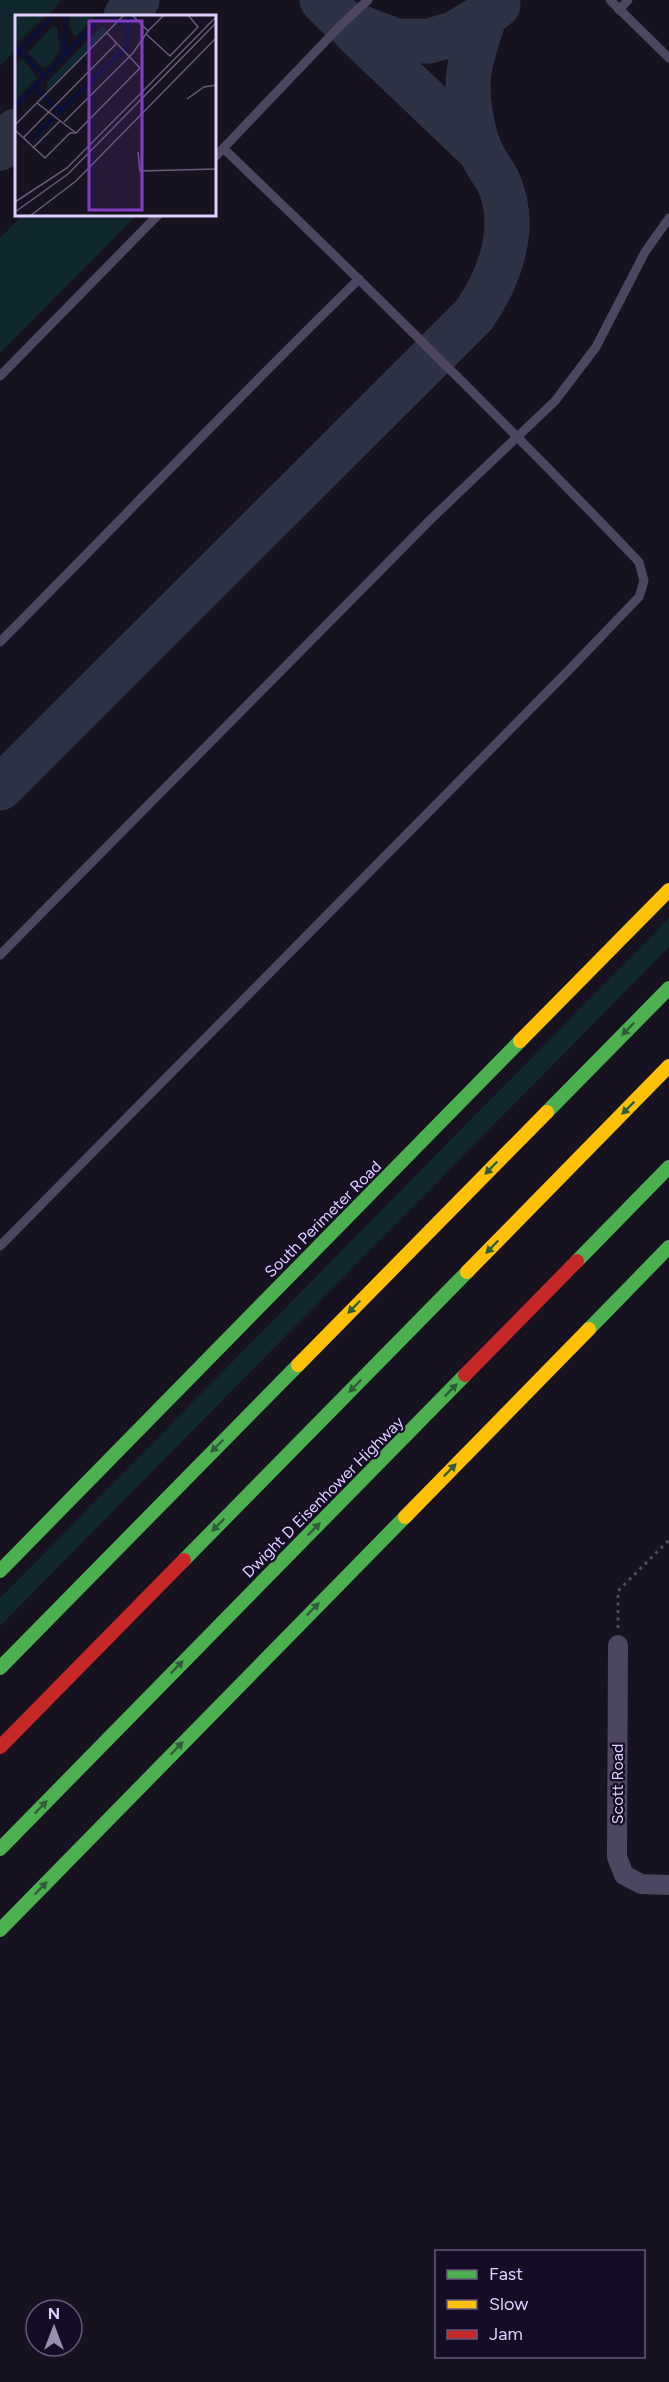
<svg xmlns="http://www.w3.org/2000/svg" width="669" height="2382" font-family="Figtree,sans-serif">
<rect width="100%" height="100%" fill="#16121f"/>
<g fill="#10272d">
<path d="M0,0h61l-13,16h-32v33l-16,17z"/>
<path d="M23,215h114l-137,138v-115z"/>
<path d="M669,918v29l-669,679v-28z"/>
</g>
<g fill="none" stroke-linecap="round" stroke-linejoin="round">
<g stroke="#2e3245" stroke-width="45">
<path d="M322,0l21,21 53,20h33l25,-7 31,-19 13,-10"/>
<path d="M126,16l11,-16"/>
<path d="M354,31l127,121"/>
<path d="M0,148l16,-17"/>
<path d="M0,788l474,-473c26,-38 45,-88 24,-134 -5,-9 -12,-18 -16,-27 -9,-18 -14,-48 -14,-68 0,-23 10,-49 17,-71"/>
</g>
<path stroke="#475063" stroke-width="3" stroke-dasharray="3 4.5" stroke-linecap="butt" d="M618,1628v-37l51,-51"/>
<g stroke="#4c4660" stroke-width="9">
<path d="M610,0l59,58"/>
<path d="M619,10l9,-10"/>
<path d="M214,158l125,-131 29,-27"/>
<path d="M0,376l159,-162"/>
<path d="M0,642c120,-121 237,-244 359,-363"/>
<path d="M0,955l431,-436 124,-118 41,-54 49,-95 24,-34"/>
<path d="M0,1246l566,-573 73,-76 5,-16 -5,-19c-135,-141 -274,-278 -415,-413"/>
</g>
<path stroke="#4c4660" stroke-width="20" d="M618,1645l-1,212 7,18 17,9 28,1"/>
<g stroke="#4caf50" stroke-width="14">
<path d="M547,1112l122,-124"/>
<path d="M577,1261l92,-94"/>
<path d="M589,1329l80,-82"/>
<path d="M184,1560l283,-288"/>
<path d="M0,1571l520,-530"/>
<path d="M0,1668l298,-303"/>
<path d="M0,1849l465,-474"/>
<path d="M0,1930l405,-413"/>
</g>
<g stroke="#ffc107" stroke-width="14">
<path d="M520,1041l149,-151"/>
<path d="M467,1272l202,-206"/>
<path d="M298,1365l249,-253"/>
<path d="M405,1517l184,-188"/>
</g>
<g stroke="#c62828" stroke-width="14">
<path d="M465,1375l112,-114"/>
<path d="M0,1747l184,-187"/>
</g>
</g>
<defs><path id="oneway-solid" d="M-6-.8H1V-3.2L6.5 0L1 3.2V.8H-6Z" transform="scale(1.5)"/></defs>
<g fill="#305e3a">
<use href="#oneway-solid" transform="translate(628 1029) rotate(135)"/>
<use href="#oneway-solid" transform="translate(628 1108) rotate(135)"/>
<use href="#oneway-solid" transform="translate(491 1168) rotate(134)"/>
<use href="#oneway-solid" transform="translate(492 1247) rotate(134)"/>
<use href="#oneway-solid" transform="translate(354 1307) rotate(134)"/>
<use href="#oneway-solid" transform="translate(355 1386) rotate(135)"/>
<use href="#oneway-solid" transform="translate(451 1390) rotate(-45)"/>
<use href="#oneway-solid" transform="translate(217 1446) rotate(135)"/>
<use href="#oneway-solid" transform="translate(450 1470) rotate(-46)"/>
<use href="#oneway-solid" transform="translate(218 1525) rotate(135)"/>
<use href="#oneway-solid" transform="translate(314 1529) rotate(-45)"/>
<use href="#oneway-solid" transform="translate(313 1609) rotate(-45)"/>
<use href="#oneway-solid" transform="translate(177 1667) rotate(-46)"/>
<use href="#oneway-solid" transform="translate(177 1748) rotate(-46)"/>
<use href="#oneway-solid" transform="translate(41 1807) rotate(-46)"/>
<use href="#oneway-solid" transform="translate(41 1888) rotate(-46)"/>
</g>
<g text-anchor="middle" dominant-baseline="central" stroke-width="4.5" stroke-linejoin="round" paint-order="stroke">
<g font-size="16" fill="#dfd0ff" stroke="#150c25">
<text transform="translate(323 1219) rotate(-45)">South Perimeter Road</text>
<text transform="translate(323 1497) rotate(-45)">Dwight D Eisenhower Highway</text>
<text transform="translate(617 1784) rotate(-90)">Scott Road</text>
</g>
</g>
<g transform="translate(15 15)">
<rect width="201" height="201" fill="#16121f"/>
<path d="M0,0h32l-28,27 -4,-2zM55,0h27l-22,22 -6,-10zM87,11l5,5 -60,60v-9zM37,12h5l3,22 -10,16 -7,3 -15,-15zM8,44l14,19 -22,23v-36z" fill="#10272d"/>
<path fill="none" stroke="#071041" stroke-width="3" d="M94,0l11,9 14,-8M0,31l30,31M0,40l39,-40M48,42l2,-42M23,70l1,6 17,17h10M0,92l88,-92M19,122l93,-91 1,-24"/>
<path fill="none" stroke="#665e79" stroke-width="1.5" d="M117,0l16,16 16,-16M131,19l24,22 28,-29 -10,-12M172,84l17,-12 12,-2M22,88l39,30M49,107l69,-69 15,-22M0,110l109,-110M0,115l30,28 25,-25h6l64,-65 -33,-35M8,123l94,-95M18,133l27,-27M123,137l2,19 76,-2M0,187l52,-34 149,-151M0,197l53,-38 148,-151M15,201l46,-35 140,-143"/>
<path fill="#853cc5" fill-opacity="0.15" stroke="#853cc5" stroke-width="3" d="M74,6h53v189h-53z"/>
<rect width="201" height="201" fill="none" stroke="#dfd0ff" stroke-width="3"/>
</g>
<rect x="435" y="2250" width="210" height="108" fill="#150c25" stroke="#665a7c" stroke-width="1.5"/>
<rect x="447" y="2270" width="30" height="9" fill="#4caf50" stroke="#665a7c" stroke-width="1.5"/>
<text x="489" y="2280" font-size="18" fill="#dfd0ff">Fast</text>
<rect x="447" y="2300" width="30" height="9" fill="#ffc107" stroke="#665a7c" stroke-width="1.5"/>
<text x="489" y="2310" font-size="18" fill="#dfd0ff">Slow</text>
<rect x="447" y="2330" width="30" height="9" fill="#c62828" stroke="#665a7c" stroke-width="1.5"/>
<text x="489" y="2340" font-size="18" fill="#dfd0ff">Jam</text>
<g transform="translate(54 2328)"><circle r="28" fill="#150c25" stroke="#665a7c" stroke-width="1.5"/>
<path d="M0-4.5L10 22L0 15L-10 22Z" fill="#998eb1"/>
<text y="-9" font-size="16" font-weight="bold" text-anchor="middle" fill="#dfd0ff">N</text>
</g>
</svg>
